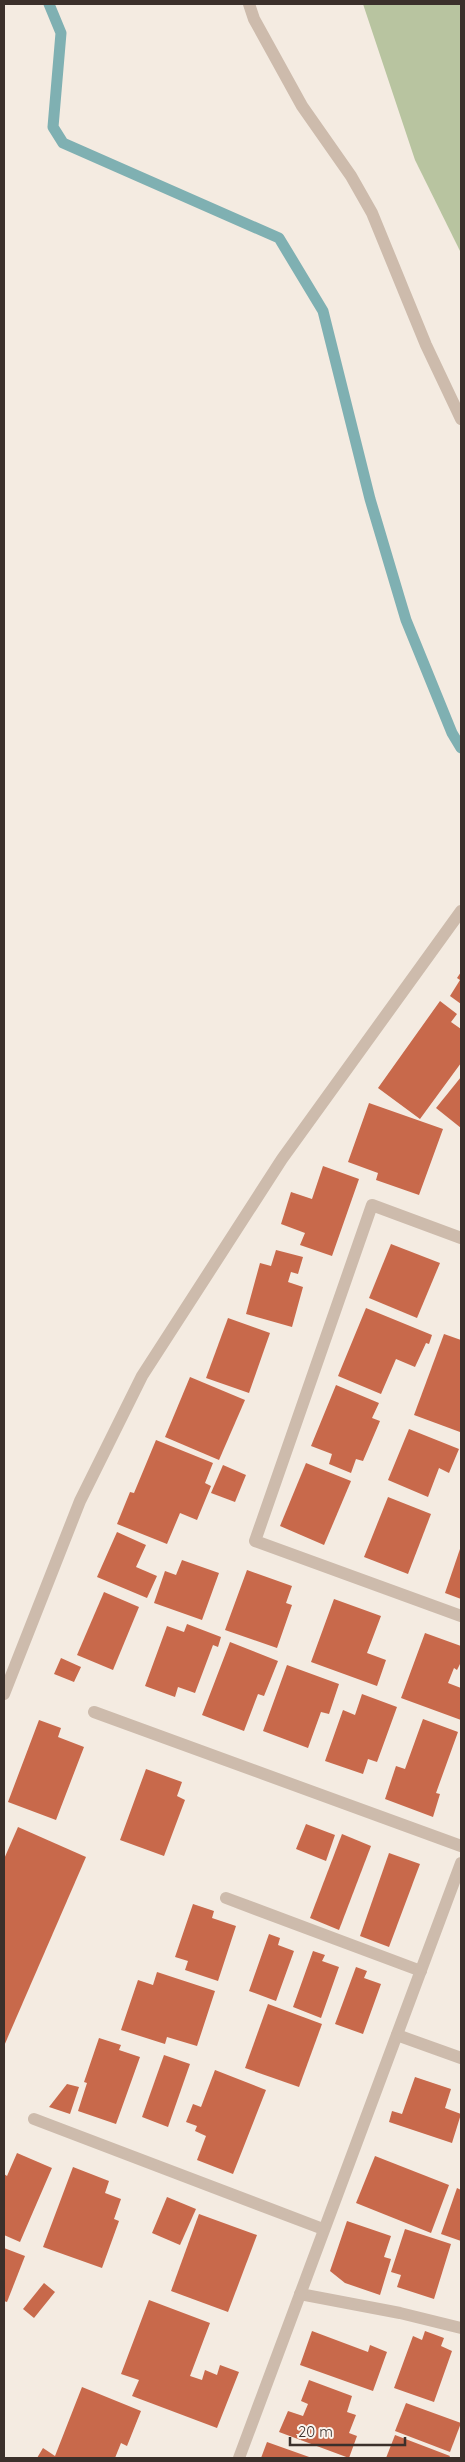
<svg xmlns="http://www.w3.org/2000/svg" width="465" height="2462" font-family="Quicksand,sans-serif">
<rect width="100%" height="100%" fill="#f4ebe1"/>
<path fill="#b8c4a0" d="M363,4h98v249l-46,-93z"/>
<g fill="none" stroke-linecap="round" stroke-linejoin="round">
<path stroke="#7fb0b2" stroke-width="11" d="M49,4l12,29 -8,94 10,16 216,95 44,73 47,188 36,121 46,113 9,15"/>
</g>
<g fill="#c8694b">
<path d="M461,972v32l-11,-8 10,-16 -3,-2z"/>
<path d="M440,1001l17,13 -6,8 10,7v34l-41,56 -42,-31z"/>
<path d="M461,1077v51l-25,-20z"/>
<path d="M369,1103l74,26 -24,66 -43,-15 2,-7 -30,-11z"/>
<path d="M323,1166l36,13 -27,77 -32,-11 5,-12 -24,-9 10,-32 21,7z"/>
<path d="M391,1244l49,19 -23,55 -48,-20z"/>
<path d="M276,1250l27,7 -5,17 -7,-2 -3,10 15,5 -11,40 -46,-13 14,-51 11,3z"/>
<path d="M366,1308l66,27 -3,9 -3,-1 -11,24 -19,-8 -15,35 -43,-18z"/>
<path d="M228,1318l42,15 -21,60 -43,-15z"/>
<path d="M444,1334l17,6 -1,92 -46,-17z"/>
<path d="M190,1377l55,23 -26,60 -54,-23z"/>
<path d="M336,1385l43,18 -7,15 8,3 -17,40 -7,-2 -5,14 -22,-9 3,-10 -21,-8z"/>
<path d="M409,1429l50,20 -10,24 -10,-5 -11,29 -40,-17z"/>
<path d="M156,1440l57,23 -8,20 6,3 -14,34 -17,-7 -13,31 -50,-20 13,-32 4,1z"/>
<path d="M306,1463l45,18 -27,64 -44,-19z"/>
<path d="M223,1465l23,10 -11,27 -24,-9z"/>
<path d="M388,1497l43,17 -23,60 -44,-17z"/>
<path d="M117,1532l29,13 -10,22 21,9 -10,22 -50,-21z"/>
<path d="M461,1546v53l-16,-6z"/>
<path d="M182,1560l37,13 -17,47 -48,-17 11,-32 11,4z"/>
<path d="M247,1570l45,16 -6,17 6,2 -15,43 -52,-18z"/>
<path d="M104,1592l35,15 -26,63 -36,-15z"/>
<path d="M334,1599l47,17 -14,37 19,7 -9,26 -66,-24z"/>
<path d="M187,1624l34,13 -3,10 -5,-2 -18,48 -17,-6 -3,10 -30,-11 22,-60 17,6z"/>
<path d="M425,1633l36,13v16l-4,8 -3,-2 -6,15 13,5v32l-60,-22z"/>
<path d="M230,1642l48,19 -14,35 -6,-2 -14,37 -42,-16z"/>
<path d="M61,1658l20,9 -7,15 -20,-8z"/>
<path d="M287,1665l52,19 -10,30 -8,-2 -13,36 -45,-17z"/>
<path d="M362,1694l35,13 -20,55 -9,-3 -5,15 -38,-13 18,-51 12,5z"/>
<path d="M423,1719l35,13 -22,61 4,1 -7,23 -48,-18 11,-33 9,3z"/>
<path d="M39,1720l22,8 -3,9 26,10 -28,73 -48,-18z"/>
<path d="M146,1769l36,13 -5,14 8,4 -21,56 -44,-16z"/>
<path d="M306,1824l29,11 -9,26 -30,-12z"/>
<path d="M18,1827l68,30 -82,189v-187z"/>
<path d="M342,1834l29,12 -32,84 -29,-12z"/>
<path d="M389,1853l31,11 -31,83 -29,-11z"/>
<path d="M193,1904l21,7 -2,7 24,8 -18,55 -33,-11 3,-9 -13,-4z"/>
<path d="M269,1934l11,4 -2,7 16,6 -18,50 -27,-10z"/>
<path d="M313,1951l12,4 -3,6 17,6 -18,51 -28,-11z"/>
<path d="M356,1967l11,4 -3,7 17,6 -18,50 -28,-10z"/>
<path d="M157,1972l58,19 -18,55 -30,-9 -2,7 -44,-14 17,-50 15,5z"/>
<path d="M268,2004l54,20 -23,63 -54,-19z"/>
<path d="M99,2038l22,7 -2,5 21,7 -24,67 -38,-13 9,-28 -3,-1z"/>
<path d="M164,2055l26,9 -22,63 -26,-10z"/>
<path d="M215,2070l51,20 -33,84 -36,-14 9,-24 -11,-5 2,-5 -11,-4 7,-18 8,3z"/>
<path d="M415,2077l36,12 -6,19 16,6 -9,29 -63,-21 3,-11 10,3z"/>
<path d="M67,2084l12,3 -9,27 -21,-7z"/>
<path d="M17,2153l35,15 -32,74 -16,-7v-61l3,2z"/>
<path d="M375,2156l74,29 -18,48 -75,-30z"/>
<path d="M73,2167l36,14 -4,12 16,6 -7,20 5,2 -17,47 -59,-21z"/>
<path d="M457,2188l4,2v51l-20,-7z"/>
<path d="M167,2197l29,12 -16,36 -28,-12z"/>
<path d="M199,2214l58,21 -29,77 -57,-21z"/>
<path d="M347,2221l44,15 -7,21 7,2 -11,36 -35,-12 -15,-12z"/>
<path d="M405,2229l46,15 -17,55 -37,-12 4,-12 -10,-3z"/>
<path d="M4,2248l21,8 -18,46 -3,-1z"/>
<path d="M44,2283l11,9 -21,26 -11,-9z"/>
<path d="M149,2300l61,23 -20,53 12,4 3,-10 12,5 3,-10 19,7 -22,56 -85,-32 7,-16 -18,-6z"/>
<path d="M312,2331l56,21 2,-7 17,7 -14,39 -73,-26z"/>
<path d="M425,2331l19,7 -3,8 11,5 -18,51 -40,-14 19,-52 9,4z"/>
<path d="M309,2380l43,16 -5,16 9,3 -7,18 8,3 -8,22 -70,-26 9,-21 15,5 5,-12 -7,-3z"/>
<path d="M82,2387l59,24 -14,35 -6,-3 -6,15h-78l6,-10 12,8z"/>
<path d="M406,2403l55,20 -11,29 -55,-21z"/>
<path d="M395,2435l55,21 -1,2h-63z"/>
<path d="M267,2442l45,16h-51z"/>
</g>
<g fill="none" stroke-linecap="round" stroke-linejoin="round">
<g stroke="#cdbbac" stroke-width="12">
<path d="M249,4l5,15 48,87 49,70 21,37 54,132 35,74"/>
<path d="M461,1238l-89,-33 -117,336 206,75"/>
<path d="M4,1694l76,-193 62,-125 140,-217 179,-248"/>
<path d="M94,1712l367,134"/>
<path d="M226,1898l195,73"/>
<path d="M397,2035l64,23"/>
<path d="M34,2119l289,110"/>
<path d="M300,2294l100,19 61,15"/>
<path d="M239,2458l222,-595"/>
</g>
</g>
<rect width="465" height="2462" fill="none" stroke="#3b302b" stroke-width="10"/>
<path d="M290 2437v8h115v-8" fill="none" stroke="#3b302b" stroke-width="2.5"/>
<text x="298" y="2437" font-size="15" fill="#3b302b" stroke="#fbf5ee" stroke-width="4" paint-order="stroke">20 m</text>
</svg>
